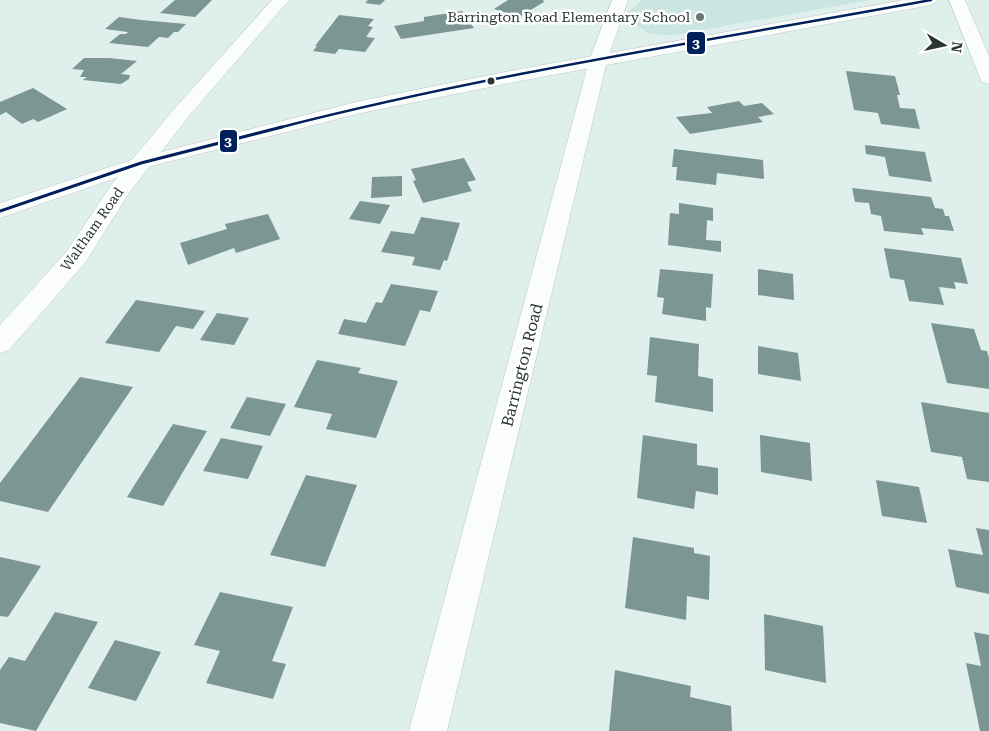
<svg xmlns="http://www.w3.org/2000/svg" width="989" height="731" font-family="'Roboto Serif',serif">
<rect width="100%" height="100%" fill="#dfefec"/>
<path fill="#cbe6e2" d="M642,0h228l-195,35h-13l-14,-2 -19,-12 -2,-8z"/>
<g fill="#7c9693">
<path d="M175,0h37l-17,17 -35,-4z"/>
<path d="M368,0h17l-5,5 -15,-2z"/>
<path d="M508,0h35l1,2 -25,15 -25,-8z"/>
<path d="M462,11l12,17 -73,11 -7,-13 30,-5v-4z"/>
<path d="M339,15l35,4 -6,7 5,1 -7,10 9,1 -10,14 -26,-3 -4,5 -22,-3 4,-5h-2z"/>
<path d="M119,17l22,3 45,4 -8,8h-4l-6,6 -9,-1 -11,10 -39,-4 11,-9h6l2,-2 -23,-3z"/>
<path d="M84,58h25l28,3 -16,13 9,1 -1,4 -8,5 -38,-4 4,-3h-7l4,-7 -12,-1z"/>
<path d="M846,71l49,5 5,19h-3l3,13 15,1 5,20 -39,-5 -3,-11 -24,-3z"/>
<path d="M33,88l34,21 -29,13 -5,-3 -11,5 -16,-12 -6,3v-13z"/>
<path d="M739,101l5,5 18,-3 12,11 -16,3 5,5 -73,12 -14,-17 36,-4 -5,-6z"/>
<path d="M865,145l60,7 7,30 -43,-6 -4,-19 -19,-3z"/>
<path d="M674,149l89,11 1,19 -47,-6 -1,12 -40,-5 1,-13h-5z"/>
<path d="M464,158l12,22 -9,2 5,9 -49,12 -10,-22 3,-1 -5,-11z"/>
<path d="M402,176v20l-31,2 1,-21z"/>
<path d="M852,188l79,9 4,11 8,1 2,7h4l5,15 -33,-3 3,7 -40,-4 -3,-15 -10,-2 -2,-11 -14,-1z"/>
<path d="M360,201l30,4 -10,19 -31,-5z"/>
<path d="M679,203l34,5v13l-6,-1 -1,20 15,1v11l-53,-7 2,-32 9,1z"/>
<path d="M268,214l12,25 -44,14 -2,-5 -46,17 -8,-22 47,-14 -2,-5z"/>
<path d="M421,217l39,6 -13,38 -3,-1 -4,10 -28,-5 3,-8 -34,-5 10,-21 23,3z"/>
<path d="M884,248l77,10 7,26 -14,-2 2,7 -17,-2 5,18 -35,-4 -5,-21 -14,-2z"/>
<path d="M660,269l53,5 -2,34 -5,-1v14l-44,-7 2,-16 -7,-1z"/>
<path d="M758,269l35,5 1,26 -36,-5z"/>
<path d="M391,284l47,7 -8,21 -10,-2 -15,36 -67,-12 6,-15 22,4 10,-21 6,1z"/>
<path d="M136,300l69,11 -12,18 -17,-3 -17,26 -54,-9z"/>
<path d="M217,313l32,5 -15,27 -34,-5z"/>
<path d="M931,323l43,6 7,21 6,1 2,7v31l-42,-6z"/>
<path d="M650,337l49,7 -1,32 15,3v33l-58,-10 2,-26 -10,-1z"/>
<path d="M758,346l40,7 3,28 -43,-7z"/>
<path d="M317,360l44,8 -3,5 40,8 -22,57 -50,-9 6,-15 -38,-7z"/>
<path d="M80,377l53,10 -85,125 -48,-11v-18z"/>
<path d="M247,397l39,7 -16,32 -40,-8z"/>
<path d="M921,402l68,11v69l-22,-3 -5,-22 -31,-5z"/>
<path d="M173,424l34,7 -44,75 -36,-9z"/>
<path d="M643,435l54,9v21l21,3v27l-22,-4 -2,18 -57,-11z"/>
<path d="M760,435l50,8 2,38 -51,-9z"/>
<path d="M221,438l42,8 -15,33 -45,-8z"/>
<path d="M306,475l51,10 -32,82 -55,-12z"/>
<path d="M876,480l43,7 8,36 -45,-7z"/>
<path d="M976,528l13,2v64l-33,-7 -8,-38 35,6z"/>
<path d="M633,537l61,11v5l16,3 -1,44 -22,-4 -1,24 -61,-12z"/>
<path d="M0,557l41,9 -33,51 -8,-1z"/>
<path d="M220,592l73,15 -21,54 14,3 -13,35 -67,-16 14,-32 -26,-6z"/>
<path d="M55,612l43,10 -62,109 -36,-8v-53l9,-13 16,4z"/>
<path d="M764,614l59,12 3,57 -61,-13z"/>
<path d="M974,632l15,3v96h-9l-14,-68 15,3z"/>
<path d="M115,640l46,12 -25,49 -48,-13z"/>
<path d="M615,670l76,16 -1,11 41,9 1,25h-123z"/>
</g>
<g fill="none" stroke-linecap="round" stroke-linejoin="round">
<g stroke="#bcc8c6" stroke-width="1">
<g id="minor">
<path d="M272,0h17l-100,116 -60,77 -44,70 -76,87 -9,3v-28l67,-74 45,-67 63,-76z"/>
<path d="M612,0h16l-21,61 -160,670h-38l180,-670z"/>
<path d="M949,0h16l24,56v28l-7,-2 -2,-4z"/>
</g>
</g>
<g stroke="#bcc8c6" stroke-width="1">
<path id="major" d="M904,0h35l-8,5 -411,76 -159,32 -213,54 -148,51v-15l134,-44 226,-58 160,-32z"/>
</g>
<use href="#minor" fill="#fafdfc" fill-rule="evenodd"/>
<use href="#major" fill="#fafdfc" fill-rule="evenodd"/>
<g stroke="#fff" stroke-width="5">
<path id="bus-1-far1" d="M278,128c214,-55 435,-88 653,-128"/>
</g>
<g stroke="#fff" stroke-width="6">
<path id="bus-1" d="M0,211l141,-48 141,-36"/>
</g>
<use href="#bus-1-far1" stroke="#00205b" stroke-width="2.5"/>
<use href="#bus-1" stroke="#00205b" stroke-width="3"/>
</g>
<circle fill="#6a7774" stroke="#fff" stroke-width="2" cx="700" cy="17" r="5"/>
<circle fill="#2b3634" stroke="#fff" stroke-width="2" cx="491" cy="81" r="4.5"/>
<g text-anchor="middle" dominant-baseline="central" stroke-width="5" stroke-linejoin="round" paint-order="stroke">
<g font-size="14" fill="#2b3634" stroke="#fff" text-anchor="end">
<text x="690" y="17">Barrington Road Elementary School</text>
</g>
<g font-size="14" fill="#2b3634" stroke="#fff">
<text transform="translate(92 229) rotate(-55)">Waltham Road</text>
</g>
<g font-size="16" fill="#2b3634" stroke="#fff">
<text transform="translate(522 365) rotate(-76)">Barrington Road</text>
</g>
</g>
<g stroke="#fff" stroke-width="2">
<rect x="686" y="31" width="20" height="24" rx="5" fill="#00205b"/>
<rect x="219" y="129" width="19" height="24" rx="5" fill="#00205b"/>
</g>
<g font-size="14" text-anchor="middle" font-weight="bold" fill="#fff">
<text x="696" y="48">3</text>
<text x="228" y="146">3</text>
</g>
<g transform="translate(944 45) rotate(99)" stroke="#ffffff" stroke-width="4" paint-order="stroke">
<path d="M0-4L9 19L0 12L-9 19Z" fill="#2b3634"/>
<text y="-8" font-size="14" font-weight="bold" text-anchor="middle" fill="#2b3634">N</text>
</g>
</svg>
